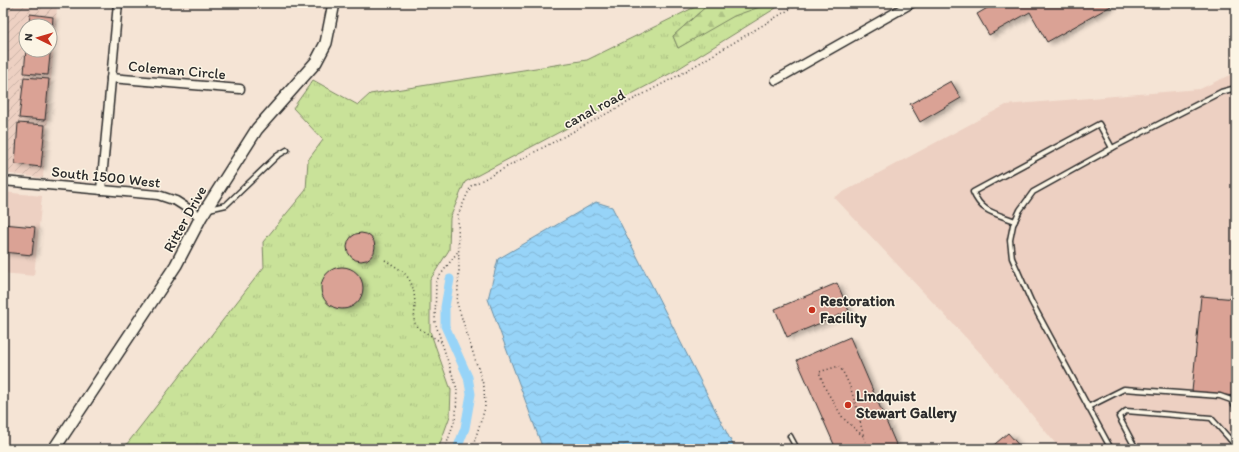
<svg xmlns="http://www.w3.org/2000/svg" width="1239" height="452" font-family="Itim,sans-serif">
<defs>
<pattern id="industrial-furrows" width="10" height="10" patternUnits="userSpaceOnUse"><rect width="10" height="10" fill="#edd0c2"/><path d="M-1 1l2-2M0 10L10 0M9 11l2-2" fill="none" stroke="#cbb3a7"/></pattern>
<pattern id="grass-tufts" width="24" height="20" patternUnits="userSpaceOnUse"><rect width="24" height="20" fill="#c9e299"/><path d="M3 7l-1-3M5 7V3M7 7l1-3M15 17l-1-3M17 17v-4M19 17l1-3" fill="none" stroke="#adc284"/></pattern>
<pattern id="forest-firs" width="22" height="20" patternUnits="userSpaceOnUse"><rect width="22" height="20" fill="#c9e299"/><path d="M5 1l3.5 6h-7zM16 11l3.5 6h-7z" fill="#adc284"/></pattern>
<pattern id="water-waves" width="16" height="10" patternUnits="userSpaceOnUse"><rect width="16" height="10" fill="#97d4f8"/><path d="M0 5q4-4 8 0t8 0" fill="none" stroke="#82b6d5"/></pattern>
<filter id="shadow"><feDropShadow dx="4.5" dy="2.5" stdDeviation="2" flood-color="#0004"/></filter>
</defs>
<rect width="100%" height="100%" fill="#f5e4d5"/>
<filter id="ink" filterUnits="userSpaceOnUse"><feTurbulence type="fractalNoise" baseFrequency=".025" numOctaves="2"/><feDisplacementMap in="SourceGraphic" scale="8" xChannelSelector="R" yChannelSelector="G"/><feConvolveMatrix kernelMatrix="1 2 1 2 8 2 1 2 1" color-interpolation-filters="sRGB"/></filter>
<g filter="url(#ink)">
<g fill="#edd0c2">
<path d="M1236,72v377h-176l-75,-91 -151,-161 172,-92 194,-16z"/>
<path d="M3,192l39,4 -8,80 -31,-3z"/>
</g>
<path fill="url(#industrial-furrows)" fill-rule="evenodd" d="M3,3l54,4 -14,171 -40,-5zM26,26h24v24h-24z"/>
<path fill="url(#grass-tufts)" stroke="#7a8662" d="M703,3h7l-37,33 5,12c32,-19 68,-45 106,-45l-111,69 -208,110 -15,36 -1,32 -19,30v51l21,59 -1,26 -12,33h-315l141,-182 -1,-25 43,-52 2,-30 15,-20 -30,-32 20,-28 45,25 12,-11 217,-34z"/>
<path fill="url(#forest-firs)" stroke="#7a8662" d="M710,3h61l-37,13 -56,32 -5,-12z"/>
<path fill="url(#water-waves)" stroke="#6c90a6" d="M596,202l16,5 123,242h-192l-55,-150 10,-40z"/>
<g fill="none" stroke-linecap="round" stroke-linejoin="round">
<path stroke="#97d4f8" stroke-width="9" d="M450,279l-5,28v19l23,51 3,17 -6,34 -8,21"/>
</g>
<g fill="#daa295" stroke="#2b2b2b" filter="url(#shadow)">
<path d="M996,3h113l2,3 -64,36 -17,-30 -41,23 -12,-21z"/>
<path d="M30,14l23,3 -1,13 -2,-1v-3h-21z"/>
<path d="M50,34l2,1 -4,40 -24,-2 2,-23h24z"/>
<path d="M24,77l25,2 -4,41 -26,-2z"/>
<path d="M951,81l10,17 -41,24 -10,-18z"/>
<path d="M18,123l27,2 -4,42 -26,-3z"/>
<path d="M3,224l32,3 -3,28 -29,-3z"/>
<circle cx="361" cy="247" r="14"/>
<circle cx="342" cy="288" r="21"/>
<path d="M837,283l12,28 -62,26 -12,-28z"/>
<path d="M1201,296l35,3v97l-44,-4z"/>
<path d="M850,337l48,112h-62l-39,-89z"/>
<path d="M1008,433l14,16h-33z"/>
</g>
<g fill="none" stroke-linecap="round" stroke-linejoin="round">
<g stroke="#2b2b2b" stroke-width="7">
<g id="lane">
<path d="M209,209l17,-4 51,-49 10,-6"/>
<path d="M1015,221c-20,-8 -33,-8 -42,-29l126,-68 13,24"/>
<path d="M1088,407l36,-18 96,7 11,4 5,7"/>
<path d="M790,436l7,13"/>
<path d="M1230,439l6,-4"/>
<path d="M1111,449l-80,-148 -19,-43 -2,-18 3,-15 7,-15 13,-18 83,-46 105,-54 15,-4"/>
<path d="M1136,449l-17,-32 7,-6 85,7 25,28"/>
</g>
</g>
<g stroke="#2b2b2b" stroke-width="11">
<g id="street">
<path d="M111,78l129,11"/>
<path d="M776,80l136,-77"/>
<path d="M3,181l155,14 18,6 25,16"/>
<path d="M101,190l17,-187"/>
</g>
</g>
<g stroke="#2b2b2b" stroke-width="14">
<path id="secondary" d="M54,449l122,-184 25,-48 56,-88 59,-67 10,-19 8,-40"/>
</g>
<g stroke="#2b2b2b" stroke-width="1.5" stroke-dasharray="1 3" stroke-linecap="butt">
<path d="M385,260c6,4 16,9 21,15 11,13 9,31 8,47l6,7 21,13"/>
<path d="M863,436l-20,-18 -17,-28 -7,-18 20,-6c17,24 19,56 29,83"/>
<path d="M445,449l11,-33 1,-27 -22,-67 1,-41 23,-31"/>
<path d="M472,449l13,-41 -1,-21 -27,-84 2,-32 -1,-56 13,-29 210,-112 119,-71"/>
</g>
<use href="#lane" stroke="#fcf5e5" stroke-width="4"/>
<use href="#street" stroke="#fcf5e5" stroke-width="8"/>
<use href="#secondary" stroke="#fcf5e5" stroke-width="11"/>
</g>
</g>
<g fill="#c8321e" stroke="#fcf5e5" stroke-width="1.5">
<circle cx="812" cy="310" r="4"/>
<circle cx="848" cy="405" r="4"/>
</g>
<g text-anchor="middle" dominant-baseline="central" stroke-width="3" stroke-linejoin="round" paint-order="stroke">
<g font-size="15" fill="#2b2b2b" stroke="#fcf5e5">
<text transform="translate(177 70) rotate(5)">Coleman Circle</text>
<text transform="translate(594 109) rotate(-28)">canal road</text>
<text transform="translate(106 177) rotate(6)">South 1500 West</text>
<text transform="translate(185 219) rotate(-61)">Ritter Drive</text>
</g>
<g font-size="15" font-weight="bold" fill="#2b2b2b" stroke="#fcf5e5" text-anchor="start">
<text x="820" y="301">Restoration<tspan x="820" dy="17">Facility</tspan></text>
<text x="856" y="396">Lindquist<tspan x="856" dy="17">Stewart Gallery</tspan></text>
</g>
</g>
<rect width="1239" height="452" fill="none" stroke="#fcf5e5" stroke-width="16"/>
<rect x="8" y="8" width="1223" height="436" fill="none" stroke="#2b2b2b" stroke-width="1.5" filter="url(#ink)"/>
<g transform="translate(38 38) rotate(275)"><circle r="19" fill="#fcf5e5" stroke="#a8a49b"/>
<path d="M0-3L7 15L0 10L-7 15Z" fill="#c8321e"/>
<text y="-6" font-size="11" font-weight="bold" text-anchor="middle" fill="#2b2b2b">N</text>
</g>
</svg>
